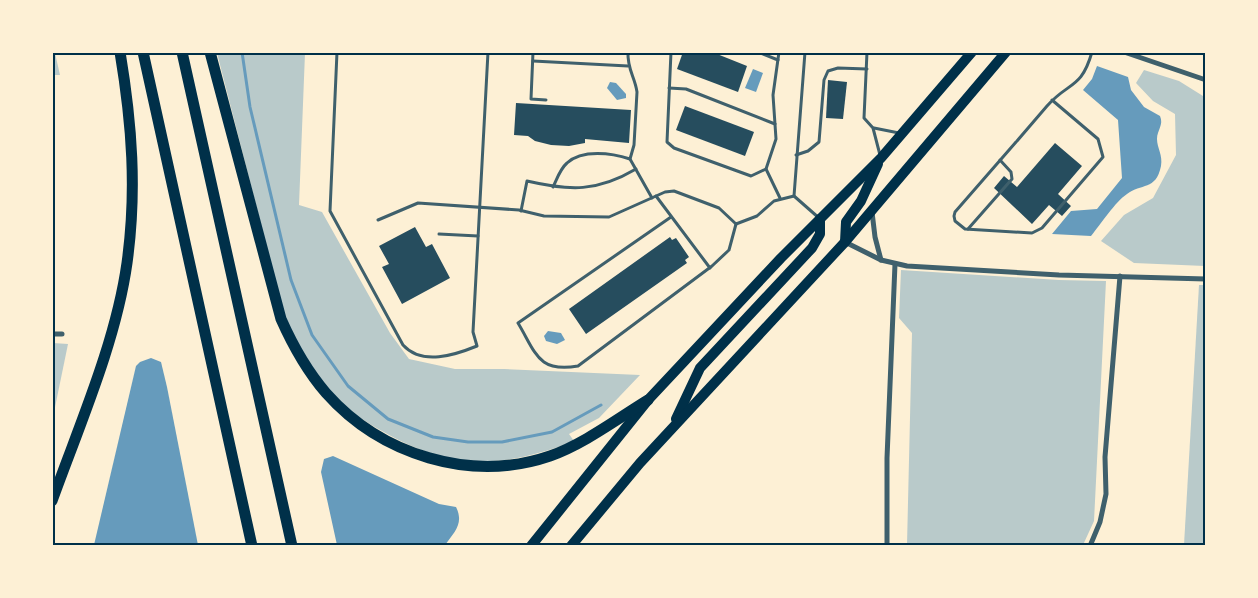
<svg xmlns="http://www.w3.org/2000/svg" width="1258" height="598" font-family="Mulish,sans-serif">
<rect width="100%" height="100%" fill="#fdf0d5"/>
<g fill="#b9caca">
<path d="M53,52l2,1 5,22h-7z"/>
<path d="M217,53h88l-6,152 23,7 68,121 19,26 46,10h49l136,6 -41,43 -30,16 5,7c-71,28 -125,29 -192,-10 -17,-9 -36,-22 -49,-36 -20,-23 -34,-50 -48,-77z"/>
<path d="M1144,70l35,11 24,15 3,11 -1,159 -71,-3 -33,-22 23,-26 29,-17 23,-43 -1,-41 -22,-13 -17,-18z"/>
<path d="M901,270l158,10 47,1 -12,240 -11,24h-176l5,-212 -13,-15z"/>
<path d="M1199,285h7l-1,260h-21z"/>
<path d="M53,343l15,1 -15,73 -1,-74z"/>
</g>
<g fill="#669bbc">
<path d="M1097,66l31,11 3,13 13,17 16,9c4,9 -3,14 -3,23 0,9 6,16 4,27 -5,25 -20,17 -34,28 -12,8 -26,30 -36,42l-39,-2 19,-23 26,-2 25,-31 -4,-58 -35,-30 9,-11z"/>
<path d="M753,69l10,4 -7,19 -11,-4z"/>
<path d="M610,82l6,1 10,11v4l-9,2 -10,-12z"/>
<path d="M548,331l13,2 4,7 -8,4 -11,-3 -2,-5z"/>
<path d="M151,358l10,4 6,25 31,158h-104l42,-179 4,-4z"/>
<path d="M333,456l106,48 17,3c8,16 -1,25 -11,38h-108l-16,-73 3,-13z"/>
</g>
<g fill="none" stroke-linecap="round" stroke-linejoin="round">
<path stroke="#669bbc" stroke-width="3" d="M242,52l8,55 41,173 21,55 36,51 40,33 45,18 35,5h34l50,-10 49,-27"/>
</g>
<g fill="#264d5e">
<path d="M683,52h29l35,14 -9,26 -61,-23z"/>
<path d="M828,80l19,2 -4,37 -17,-1z"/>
<path d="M516,103l115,7 -2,33 -44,-4v4l-16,3 -18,-1 -16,-4 -7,-5 -14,-1z"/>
<path d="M685,106l69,26 -9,24 -69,-26z"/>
<path d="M1055,143l27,23 -24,28 13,12 -9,10 -13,-11 -17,19 -38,-36 10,-12 13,11z"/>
<path d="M415,227l11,20 6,-3 18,34 -48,26 -20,-37 7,-3 -10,-18z"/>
<path d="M670,237l2,3 4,-2 13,19 -4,3 2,3 -101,71 -17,-25z"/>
</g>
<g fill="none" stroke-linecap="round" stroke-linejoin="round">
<g stroke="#3f606c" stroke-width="3">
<path d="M337,52l-7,159 73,134c19,21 52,10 74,1l-4,-14 15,-280"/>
<path d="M533,52l-2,47 15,1"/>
<path d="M628,52c-1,17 7,25 9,40l-3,53 -4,14 22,39"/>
<path d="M671,52l-4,90 7,6 77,28 15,-7 10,-30 -3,-44 6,-43"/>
<path d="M758,52l20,8"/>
<path d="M867,52l-3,66 9,10 7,27"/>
<path d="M533,61l95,5"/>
<path d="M669,88l17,1 89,35"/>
<path d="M1052,100l46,39 5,18 -61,71 -10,5 -67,-4 -10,-8 -1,-5 1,-4 61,-70 1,-1 30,-35c22,-25 34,-16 45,-54"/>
<path d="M874,128l25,5"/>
<path d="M796,155l12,-4 11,-9 5,-62 4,-9 10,-3 29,1"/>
<path d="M766,169l14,29"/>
<path d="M553,187c4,-8 7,-18 14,-24 15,-14 45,-10 63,-4"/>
<path d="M656,196l54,72"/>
<path d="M794,196l11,-144"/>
<path d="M521,211l6,-30c43,10 70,11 109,-12"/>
<path d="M671,217l-153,106c18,30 20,50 60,43l134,-100 17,-16 7,-26"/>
<path d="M378,220l40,-17 101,7 25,6 65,1 56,-25 9,-1 45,17 17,16 21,-8 17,-15 20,-5 25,22"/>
<path d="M968,229l44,-50 -1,-7 -11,-12"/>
<path d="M439,234l39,2"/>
</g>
<g stroke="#3f606c" stroke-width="5">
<path d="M1124,52l82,28"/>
<path d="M872,212l3,25 6,23"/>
<path d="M845,242l36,18 26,6 152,9 147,4"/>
<path d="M52,334h10"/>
<path d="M887,546v-88l8,-194"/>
<path d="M1090,546l10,-24 6,-28 -1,-37 15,-181"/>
</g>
<g stroke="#003049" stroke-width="10">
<path d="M845,242l1,-20 15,-21 17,-37"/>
<path d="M676,419l24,-51 112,-120 8,-14v-15"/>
<path d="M531,546l117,-146 133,-142 100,-100 91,-106"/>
<path d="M571,546l69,-83 205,-221 161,-190"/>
</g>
<g stroke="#003049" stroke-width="11">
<path d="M143,52l109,494"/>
<path d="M182,52l110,494"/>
<path d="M210,52l71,267c12,27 26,52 45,74 55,62 145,90 224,63 34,-12 67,-37 98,-56"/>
<path d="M52,501c27,-75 64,-159 75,-238 10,-72 5,-139 -7,-211"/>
</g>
</g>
<rect width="1258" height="598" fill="none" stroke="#fdf0d5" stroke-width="108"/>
<rect x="54" y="54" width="1150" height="490" fill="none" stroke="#003049" stroke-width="2"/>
</svg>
